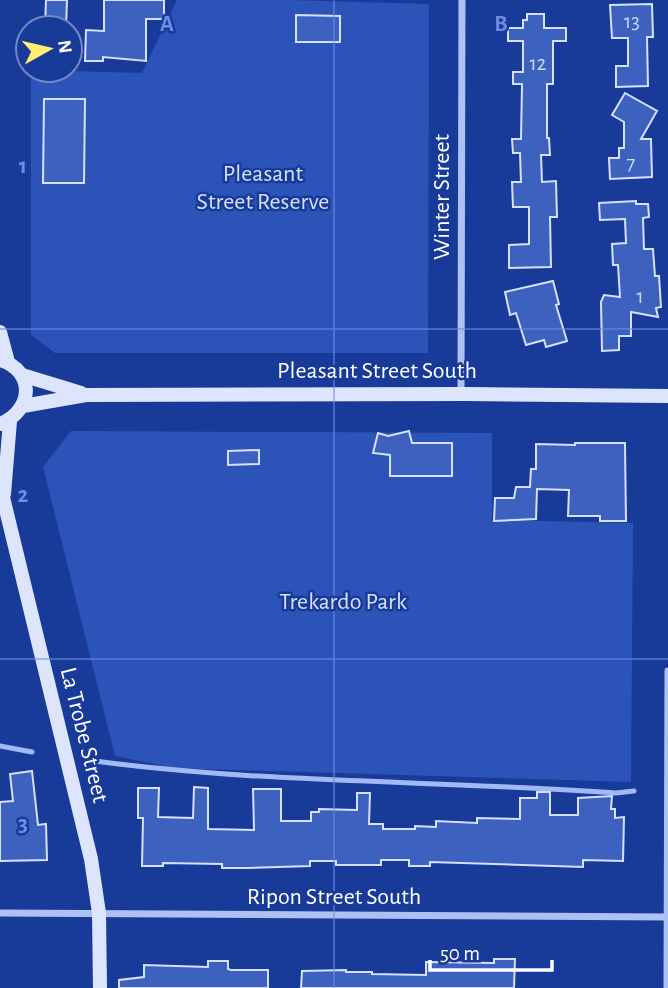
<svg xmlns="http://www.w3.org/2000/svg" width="668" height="988" font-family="'Alegreya Sans',sans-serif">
<rect width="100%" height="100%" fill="#183b9a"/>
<g fill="#2c53b8">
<path d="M177,0h112l140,4 -1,349h-373l-24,-18v-265l111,3z"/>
<path d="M71,431l421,2v87l141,3 -2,259 -457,-14 -59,-12 -72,-289z"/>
</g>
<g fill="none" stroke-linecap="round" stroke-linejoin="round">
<g stroke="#a1b9f4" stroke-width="5">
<path d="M0,746l32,6"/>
<path d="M87,760c175,24 352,20 529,33l18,-2"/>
</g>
</g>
<g fill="#3d61bf" stroke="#d6e0fc" stroke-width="2">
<path d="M46,0h21l-1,28h-21z"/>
<path d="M104,0h60v19h-18v42l-43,-4v4h-18l1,-31 18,1z"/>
<path d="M652,4l1,33h-6l1,49 -32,1v-21h12v-28h-16l-2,-33z"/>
<path d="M527,14h17v14h22v13h-13v43h-6v54h2l1,17h-9l1,27 14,-1 1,36h-7l1,50 -42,1v-23l20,-1v-37h-16l-1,-25h9l-1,-29h-7l-1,-14h9l1,-55h-9v-12h10v-31h-15v-13h15v-8h4z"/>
<path d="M296,15l44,1v26h-44z"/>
<path d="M625,93l32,18 -16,28h10l1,38 -42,2 -1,-21h10v-10h5v-26l-12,-7z"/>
<path d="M44,99h41l-1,84h-41z"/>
<path d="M636,201v3h12l1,13 -6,1 1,31h9l2,27h4l2,31 -5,1 2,9 -27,-5v24h-12v14l-17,1 -1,-49 3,-7 16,2 -2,-32h-5l-1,-21 14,-1 -1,-24 -25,1 -1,-17z"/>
<path d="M553,281l6,23 -3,1 11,36 -21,6 -2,-7 -18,5 -10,-32 -6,2 -5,-23z"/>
<path d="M409,431l3,12h40v33h-62v-21l-17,-2 5,-20 10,3z"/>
<path d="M575,443h50l1,78h-26v-5h-32l1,-26 -32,-1 -1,30 -42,2 1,-23h19l2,-11h14l1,-18h5v-25l39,1z"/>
<path d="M259,450v14l-31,1v-14z"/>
<path d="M32,771l6,54 8,-1 1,36 -47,1v-59l13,-1 -3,-27z"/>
<path d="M194,787l14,1v41l46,1 -1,-41h28v32h30v-9h8v-3l38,1v-17h13l-1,31h14v5h32v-3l21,1v-6l41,2v-5l43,1v-21h17v-6h13v23h28v-17l34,-2 -1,13h4v9l9,-1 -1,44 -40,-1v7l-153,-5v4h-21v-6h-28v5h-45v-4h-26v5l-62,2h-26v-4l-59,-1v3h-21l1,-48h-5v-30h21l-1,29 35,1z"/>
<path d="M494,959h21l-1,29h-213l1,-17 44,-1v2h26v2l54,1v-13l68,1z"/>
<path d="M208,961h20v8l3,1h37v18h-149v-8l25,-3v-12l64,2z"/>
</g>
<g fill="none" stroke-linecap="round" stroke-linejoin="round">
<g stroke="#aec1f2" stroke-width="7">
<path d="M461,394l1,-394"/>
<path d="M0,913l668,4"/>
<path d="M667,988l1,-317"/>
</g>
<g stroke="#dde5fc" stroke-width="14">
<path d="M0,332l8,30"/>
<path d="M0,360c36,11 33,51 0,64"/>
<path d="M22,375l59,18"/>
<path d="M23,406l63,-11 381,-1 201,2"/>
<path d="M0,485l91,374 8,54 1,75"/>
<path d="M4,494l6,-73"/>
</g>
</g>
<path fill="none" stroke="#6c8ce6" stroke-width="2" stroke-opacity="0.55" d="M334,0v988M0,329h668M0,659h668"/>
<g text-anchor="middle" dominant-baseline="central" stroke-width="5" stroke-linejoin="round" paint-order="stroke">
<g font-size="21" fill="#ced8ef">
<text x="632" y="21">13</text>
<text x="538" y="63">12</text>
<text x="631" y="163">7</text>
<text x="640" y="296">1</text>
</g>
<g font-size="24" fill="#d6e0fc" stroke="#183b9a">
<text x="263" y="174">Pleasant<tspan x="263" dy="28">Street Reserve</tspan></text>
<text x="343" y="602">Trekardo Park</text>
</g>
<g font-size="24" fill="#fff" stroke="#183b9a">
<text transform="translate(442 197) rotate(-90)">Winter Street</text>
<text x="377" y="371">Pleasant Street South</text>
<text transform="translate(84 735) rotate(76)">La Trobe Street</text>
<text x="334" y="897">Ripon Street South</text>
</g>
</g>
<g font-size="23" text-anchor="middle" font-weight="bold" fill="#6c8ce6" stroke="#183b9a" stroke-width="5" stroke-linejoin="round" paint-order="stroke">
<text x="167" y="31">A</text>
<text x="501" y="31">B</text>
<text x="23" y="173">1</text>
<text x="23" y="502">2</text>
<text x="23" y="831">3</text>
</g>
<g transform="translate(49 49) rotate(82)"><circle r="33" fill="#183b9a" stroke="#7489c2" stroke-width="2"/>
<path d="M0-5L12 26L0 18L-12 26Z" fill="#ffee6f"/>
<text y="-10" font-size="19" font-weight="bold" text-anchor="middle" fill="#ffffff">N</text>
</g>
<path d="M430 960v10h122v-10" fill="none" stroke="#ffffff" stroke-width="3.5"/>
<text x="440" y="960" font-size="21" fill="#ffffff" stroke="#183b9a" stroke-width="5" paint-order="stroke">50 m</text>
</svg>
